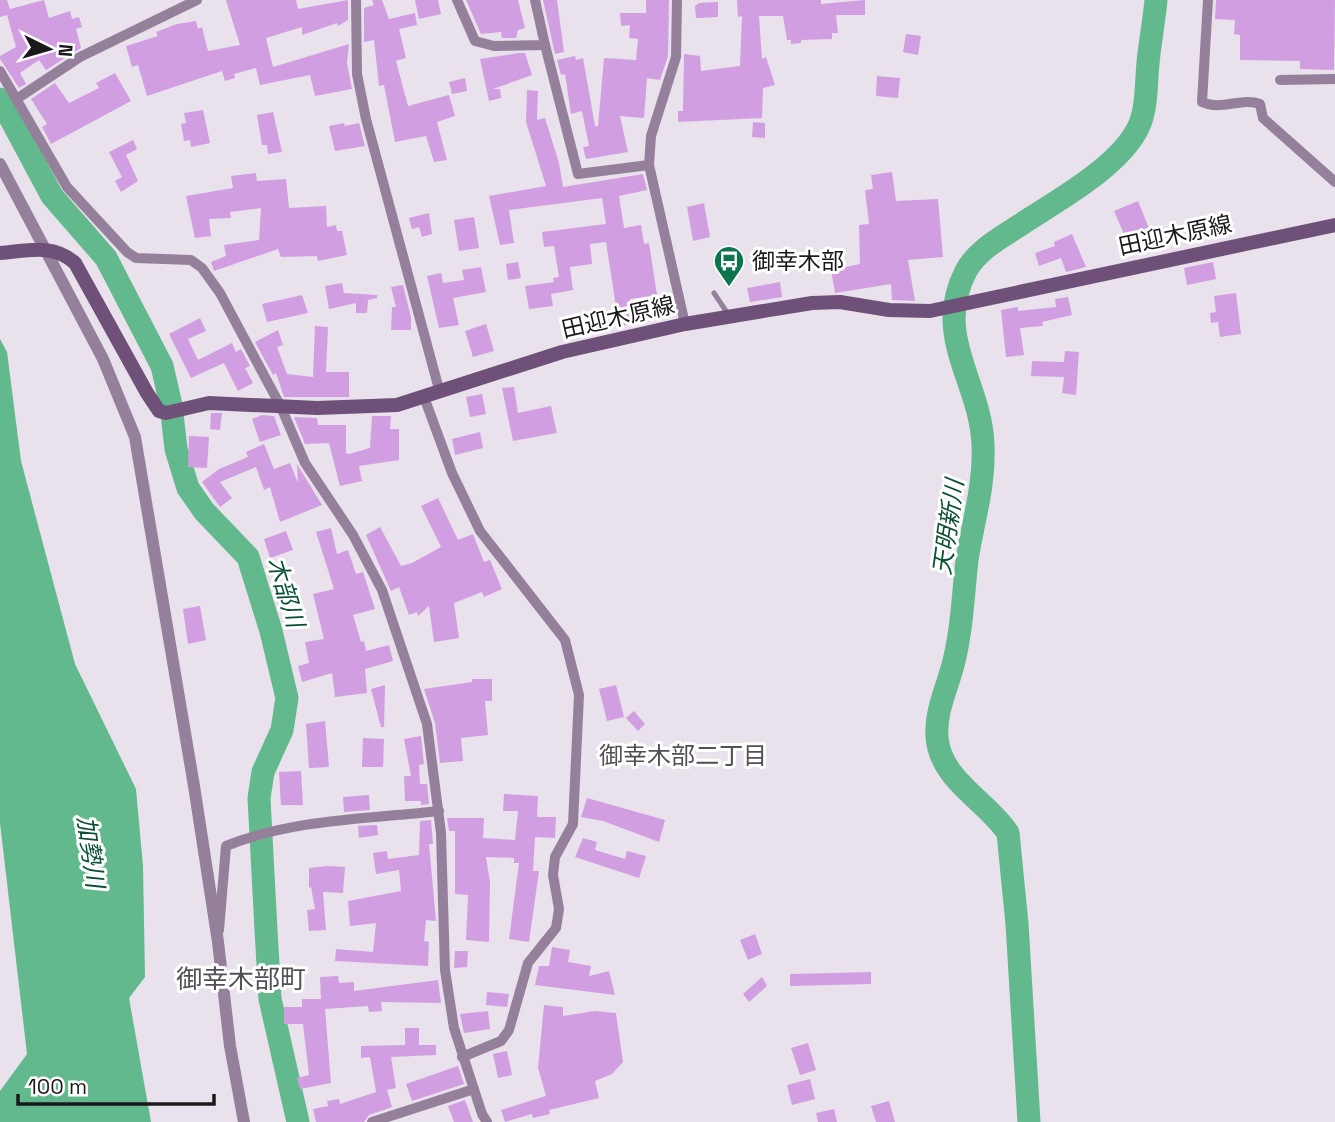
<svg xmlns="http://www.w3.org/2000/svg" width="1335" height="1122" font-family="'Space Grotesk','Noto Sans JP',sans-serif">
<rect width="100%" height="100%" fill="#e9e1eb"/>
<path fill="#63b98e" d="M0,339l7,13 14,109 54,203 61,125 7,77 2,111 -16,21 22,124h-151v-31l27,-37 -27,-231z"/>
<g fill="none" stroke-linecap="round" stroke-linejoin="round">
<g stroke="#63b98e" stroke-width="23">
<path d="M0,99l52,97 54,62 56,108 9,39 5,44 12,39 16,23 44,46 23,74 16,67 -5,32 -19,42 -4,26 7,132 4,69 28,123"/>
<path d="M1029,1122l-12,-198 -9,-91c-21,-32 -68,-53 -71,-96 -2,-25 10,-49 16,-72 9,-34 10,-70 14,-105 6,-39 18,-75 16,-115 -2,-63 -51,-109 -17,-174 12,-23 40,-36 60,-50 36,-23 95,-56 113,-95 8,-18 7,-43 9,-63 2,-21 6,-42 8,-63"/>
</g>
</g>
<g fill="#d19fe1">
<path d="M0,0h7l3,9 34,-9 5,18 21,-7 2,8 7,-2 3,10 -6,2 5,19 -35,22 -7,-10 -19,13 6,11 -7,4 -19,-29v-3l16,-9 -9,-32 -7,2z"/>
<path d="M226,0h70l2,9 50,-9v20l-10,6 -1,-3 -35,12v-8l-36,11 7,29 76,-23 -2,19 5,26 -37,7 -5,-21 -50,10 -4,-17 -22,6 1,4 -10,3 -3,-10 -75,25 -9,-31 -6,2 -6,-21 32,-10 -2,-4 21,-8 19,-3 2,8 4,-2 6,24 32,-6z"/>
<path d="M372,0h10l7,19 26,-6 2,12 -18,4 7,29 -10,3 12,45 41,-11 6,21 -18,6 10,38 -13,2 -8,-26 -31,6 -11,-57 -5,1 -5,-46 -10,2v-34l10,-3z"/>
<path d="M415,0h23l3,14 -22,5z"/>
<path d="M466,0h52l7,28 -7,2 -2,8h-14l-1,-6 -20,2z"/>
<path d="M543,0h14l7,52 -9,2z"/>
<path d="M646,0h23l-1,56 -8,24 -13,-2 -3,40 -24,-2 8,36 -42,7 -3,-12 6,-1 -7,-35 -11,3 -6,-40 -4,1 -4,-15 18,-4 1,4 7,-2 12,68h3l6,-68 32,2 2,-21 -9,-1 1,-13 -9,1 -1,-13h26z"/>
<path d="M737,0h84v4l44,-4v15h-29l2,18h-6v6l-31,1v3l-10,1v-4h-4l-4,-24h-24l3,43 4,-2 9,28 -12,3 -1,30 -84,4v-11h5l1,-57 16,2 1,15 39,-5 2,-50 -4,1z"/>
<path d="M1216,0h119l-1,70 -34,-1v-8l-60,-1v-25l-6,-1 1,-14 -20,-1z"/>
<path d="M718,2v15l-22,1 -1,-12 4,-3z"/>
<path d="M906,34l15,2 -3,19 -15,-3z"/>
<path d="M519,53h6l7,22 -39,14h7l1,9 -12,3 -9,-42z"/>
<path d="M115,73l16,28 -80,43 -9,-17 5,-3 -16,-25 24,-16 14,20 30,-15 -3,-5z"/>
<path d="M877,76l23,2 -2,20 -22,-2z"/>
<path d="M465,78l2,13 -15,3 -3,-12z"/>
<path d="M527,90l11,1 -1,29 8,-2 14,45 4,24 80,-13 4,16 -28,6 5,32 17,-3 3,19 5,-1 8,52 -27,4 4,25 -15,2 -13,-84 -16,2 2,20 -22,3 3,23 -22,4 2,12 -24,3 -4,-23 29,-4 -1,-4 6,-1 -5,-31 -10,1 -2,-15 64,-8 -4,-26 -93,12 5,33 -14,2 -11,-49 57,-10 -20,-64z"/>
<path d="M203,110l7,33 -19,4 -1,-7 -6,1 -3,-17 5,-1 -2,-10z"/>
<path d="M273,112l9,40 -14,2 -1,-9h-5l-5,-30z"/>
<path d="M753,122l12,1v15l-13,-1z"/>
<path d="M344,123l1,3 14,-3 6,23 -30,5 -6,-25z"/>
<path d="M133,140l4,9 -11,6 12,26 -17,11 -6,-11 7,-4 -13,-25z"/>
<path d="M892,172l4,29 42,-2 5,58 -35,3 7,41 -23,-1 -1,-16 -56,9 -4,-23 29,-6 -1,-39 10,-1 -4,-34 8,-1 -2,-14z"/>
<path d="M256,173l1,8 29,-2 3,29 37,-2 1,21 9,-2 1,6h5l5,24 -29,6 -1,-5 -36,1 -3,-8 -64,22 -3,-9 15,-6 -2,-11 35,-5 2,-32 -31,4 1,6 -22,1 2,17 -16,2 -9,-42 47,-8 -2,-12z"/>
<path d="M1138,201l15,37 -23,10 -16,-37z"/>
<path d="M704,203l6,34 -17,4 -6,-34z"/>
<path d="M429,213l3,21 -10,3 -3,-10 -7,2 -3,-11z"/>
<path d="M474,217l5,31 -20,3 -5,-31z"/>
<path d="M1072,234l14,33 -20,5 -5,-14 -22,8 -4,-13 20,-7 -1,-4z"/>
<path d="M518,262l3,16 -13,2 -2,-16z"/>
<path d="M1213,262l3,17 -29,6 -3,-17z"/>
<path d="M481,267l5,25 -33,6 6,27 -20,3 -12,-52 14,-3 2,10 21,-3 -2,-10z"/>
<path d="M780,282l2,15 -32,5 -3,-14z"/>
<path d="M342,283l2,10 33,2v3l-9,2 -1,13h-11v-10l-27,6 -4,-23z"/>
<path d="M403,285l8,32v13h-20l1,-23h4l-5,-20z"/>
<path d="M1236,293l5,41 -21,3 -2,-15 -7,1 -1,-10 6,-1 -2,-16z"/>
<path d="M302,295l6,18 -41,9 -5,-18z"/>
<path d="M1068,297l4,18 -30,7 1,4 -23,2 4,27 -18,2 -5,-47 17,-3v4l38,-4 -1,-8z"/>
<path d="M200,318l6,13 -18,8 10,21 34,-17 4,9 5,-3 9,17 -5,2 8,15 -15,8 -14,-28 -33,15 -22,-44z"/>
<path d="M486,324l8,27 -21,6 -8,-26z"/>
<path d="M315,326l13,1 -2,45h23v25h-65l-8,-24 -3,2 -18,-33 23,-12 5,15 -6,2 10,27 26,3z"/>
<path d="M1065,351l14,1 -3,43 -14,-2 2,-16 -33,-1 1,-15 32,1z"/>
<path d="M514,387l4,26 33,-7 6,27 -44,8 -11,-53z"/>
<path d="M482,394l4,20 -16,3 -4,-20z"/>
<path d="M211,413h11l-2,17 -10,-1z"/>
<path d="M262,415l12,1 7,19 -21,7 -8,-23z"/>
<path d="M372,416h19l-1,13h9v31l-40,6 3,15 -22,5 -11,-43 -24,1 -11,-27 23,1 1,7h28v28l3,1 21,-6z"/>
<path d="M480,432l3,16 -28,7 -3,-16z"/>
<path d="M189,436l20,1 -2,31 -19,-1z"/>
<path d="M264,444l10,25 16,-6 8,20 -1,-19 25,41 -42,17 -10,-35 -6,3 -8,-23 -36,15 12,16 -12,9 -18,-25 17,-13 29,-12 -2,-5z"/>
<path d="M438,498l20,42 15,-6 11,28 6,-2 12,29 -18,8 -2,-5 -28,11 5,35 -25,4 -5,-36 -11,10 -1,-4 -8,3 -10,-28 -8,4 -25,-56 14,-8 21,39 11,-3 29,-16 -20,-41z"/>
<path d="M331,528l6,26 11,-4 8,24 7,-2 12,37 -22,6 8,27 3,-1 2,10 23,-6 4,16 -28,8 2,24 -32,4 -3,-24 -30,9 -4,-16 11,-3 -4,-21 19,-3 -11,-45 21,-5 -18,-57z"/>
<path d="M286,531l7,19 -23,8 -6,-19z"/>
<path d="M200,606l6,34 -18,4 -5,-35z"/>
<path d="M472,679h20v22h-7l3,34 -27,3 2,23 -23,2 -5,-40 -11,-34 48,-7z"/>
<path d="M385,685l-1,42h-3l-10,-38z"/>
<path d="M616,685l8,32 -17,4 -8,-32z"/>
<path d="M634,711l11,13 -7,7 -12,-13z"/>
<path d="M325,721l4,46 -20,1 -3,-44z"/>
<path d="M421,736l3,28 -5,1 1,19h7l2,20 -8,1v-4h-16l-1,-25h7l-7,-37z"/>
<path d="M363,738l21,1 -1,28h-21z"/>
<path d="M301,771l2,34h-22l-2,-33z"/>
<path d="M504,794l34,2 -1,21h19l-1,21 -20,-1 -2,34h6l-10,71 -20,-3 10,-76h-5v-5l-28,-1 4,25 -1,60 -23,-2 2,-45 -13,-1v-63h-6l-2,-13h37l-1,20 32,2 3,-29h-15z"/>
<path d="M369,795l1,15 -26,2 -1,-15z"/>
<path d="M587,798l78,22 -6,22 -56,-21 -22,-4z"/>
<path d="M431,820l2,24h-4l7,77 -10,-1 -2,21 5,1 -1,24 -93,-5 1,-12 37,3 3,-29 -26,3 -2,-25 53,-10 -2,-21 -23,4 -3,-21 14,-2 1,8 31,-4 1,-34z"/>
<path d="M377,825l1,10 -19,3 -1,-12z"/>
<path d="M583,838l14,4 -2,8 30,9 2,-8 19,5 -7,22 -64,-21z"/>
<path d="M327,866l18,1 -2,26 -20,-1 3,38 -17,1 -2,-21 8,-1 -4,-22 -2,1v-20z"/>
<path d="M755,934l7,20 -14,6 -8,-20z"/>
<path d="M552,947l18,3 -2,12 23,4 -2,10 20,-5 6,24 -80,-10 4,-19h10z"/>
<path d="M455,951h13l-1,16 -13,1z"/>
<path d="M871,972v12l-81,2v-12z"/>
<path d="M338,976l1,7 15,-1v9l84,-11 3,23 -60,-1 1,9 -13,1 -1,-6 -43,3 6,74 -31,6 -3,-11 12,-3 -6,-51h-19v-17h18v-8h19l-1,-22z"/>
<path d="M762,977l5,9 -18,16 -6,-8z"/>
<path d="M487,992l22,2 -2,13 -21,-2z"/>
<path d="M544,1005l19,2v9l32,-5 21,2 7,49 -11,12 -17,7 4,17 -50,12 1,4 -17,4 -1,-4 -27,8 -4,-12 45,-14 -8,-28z"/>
<path d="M488,1011l2,18 -26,4 -4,-19z"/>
<path d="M405,1028h14v17h17v10l-45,2 5,31 -9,2 5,17 -23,8 -5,7h-48l-3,-13 15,-3 -1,-5 12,-2 1,5 36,-12 -6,-35 -9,1v-12l44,-1z"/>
<path d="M808,1043l8,27 -16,5 -9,-27z"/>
<path d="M507,1051l5,24 -14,3 -5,-24z"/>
<path d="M458,1066l6,18 -52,17 -6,-17z"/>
<path d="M810,1079l5,20 -23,6 -5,-20z"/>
<path d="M465,1100l8,22h-19l-6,-16z"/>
<path d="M889,1101l6,21h-19l-5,-16z"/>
<path d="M834,1109l3,13h-19l-2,-9z"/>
</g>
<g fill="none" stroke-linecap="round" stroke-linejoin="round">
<path stroke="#95809c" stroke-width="5" d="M714,293l14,21"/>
<g stroke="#95809c" stroke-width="10">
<path d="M356,0l1,74 9,45 74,274"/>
<path d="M457,0l18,41 19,5 51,-1 -10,-45"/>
<path d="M677,0l-1,57 -25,79 -2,29 36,159"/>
<path d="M1208,0l-6,102c19,9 40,-5 58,2l3,14 72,64"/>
<path d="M545,45l33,129 71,-9"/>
<path d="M0,71l67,116 60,65 9,6 55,2 11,8 18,25 61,114 24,56 48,72 29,55 45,134 14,109 4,137 9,58 28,86 5,8"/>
<path d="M1280,80l55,-1"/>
<path d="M18,98l62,-41 117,-57"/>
<path d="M424,397l28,76 28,58 85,109 14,55 -6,129 -18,33 -2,18 6,34 -3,19 -28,35 -19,67 -8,11 -39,16"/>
<path d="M219,930l7,-84c66,-27 143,-27 213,-35"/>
<path d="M372,1122l102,-33"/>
</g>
<path stroke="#95809c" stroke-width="12" d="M0,164l103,195 32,78 59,349 24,156 12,104 14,76"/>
<path stroke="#6e5078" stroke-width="14" d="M0,253c27,-2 53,-10 75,10l72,130 12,18 7,2 43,-10 108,5 80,-3 165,-53 123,-28 127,-21 28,-1 49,8 41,1 405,-86"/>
</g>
<defs>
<g id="bus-pin" transform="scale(1.575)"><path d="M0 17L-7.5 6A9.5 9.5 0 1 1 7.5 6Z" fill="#0c754d" stroke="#fff"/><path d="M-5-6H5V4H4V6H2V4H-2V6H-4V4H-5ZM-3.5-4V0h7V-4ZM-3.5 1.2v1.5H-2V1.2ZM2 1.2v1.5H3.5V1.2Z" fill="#fff"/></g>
</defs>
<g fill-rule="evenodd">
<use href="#bus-pin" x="729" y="261"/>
</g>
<g text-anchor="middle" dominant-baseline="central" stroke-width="6" stroke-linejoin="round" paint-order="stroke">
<g font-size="23" fill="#1b181b" stroke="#fff">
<text transform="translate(1175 235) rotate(-12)">田迎木原線</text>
<text transform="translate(618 317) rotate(-13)">田迎木原線</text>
</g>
<g font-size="23" fill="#1b181b" stroke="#fff" text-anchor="start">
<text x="752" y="261">御幸木部</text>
</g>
<g font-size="24" font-style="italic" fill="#095034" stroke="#fff">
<text transform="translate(948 527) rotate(-82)">天明新川</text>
<text transform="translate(286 592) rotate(73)">木部川</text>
<text transform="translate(91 852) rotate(82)">加勢川</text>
</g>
<g font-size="24" fill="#544e56" stroke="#fff">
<text x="683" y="755">御幸木部二丁目</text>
</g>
<g font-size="26" fill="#544e56" stroke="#fff">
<text x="241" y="979">御幸木部町</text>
</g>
</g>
<g transform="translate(49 49) rotate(95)" stroke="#ffffff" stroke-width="5" paint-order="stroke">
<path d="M0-5L12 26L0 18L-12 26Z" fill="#1b181b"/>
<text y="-10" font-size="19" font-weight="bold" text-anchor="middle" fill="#1b181b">N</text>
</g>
<path d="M18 1094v10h196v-10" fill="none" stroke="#1b181b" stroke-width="3.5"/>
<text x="28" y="1094" font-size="21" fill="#1b181b" stroke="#ffffff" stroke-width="5" paint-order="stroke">100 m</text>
</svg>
